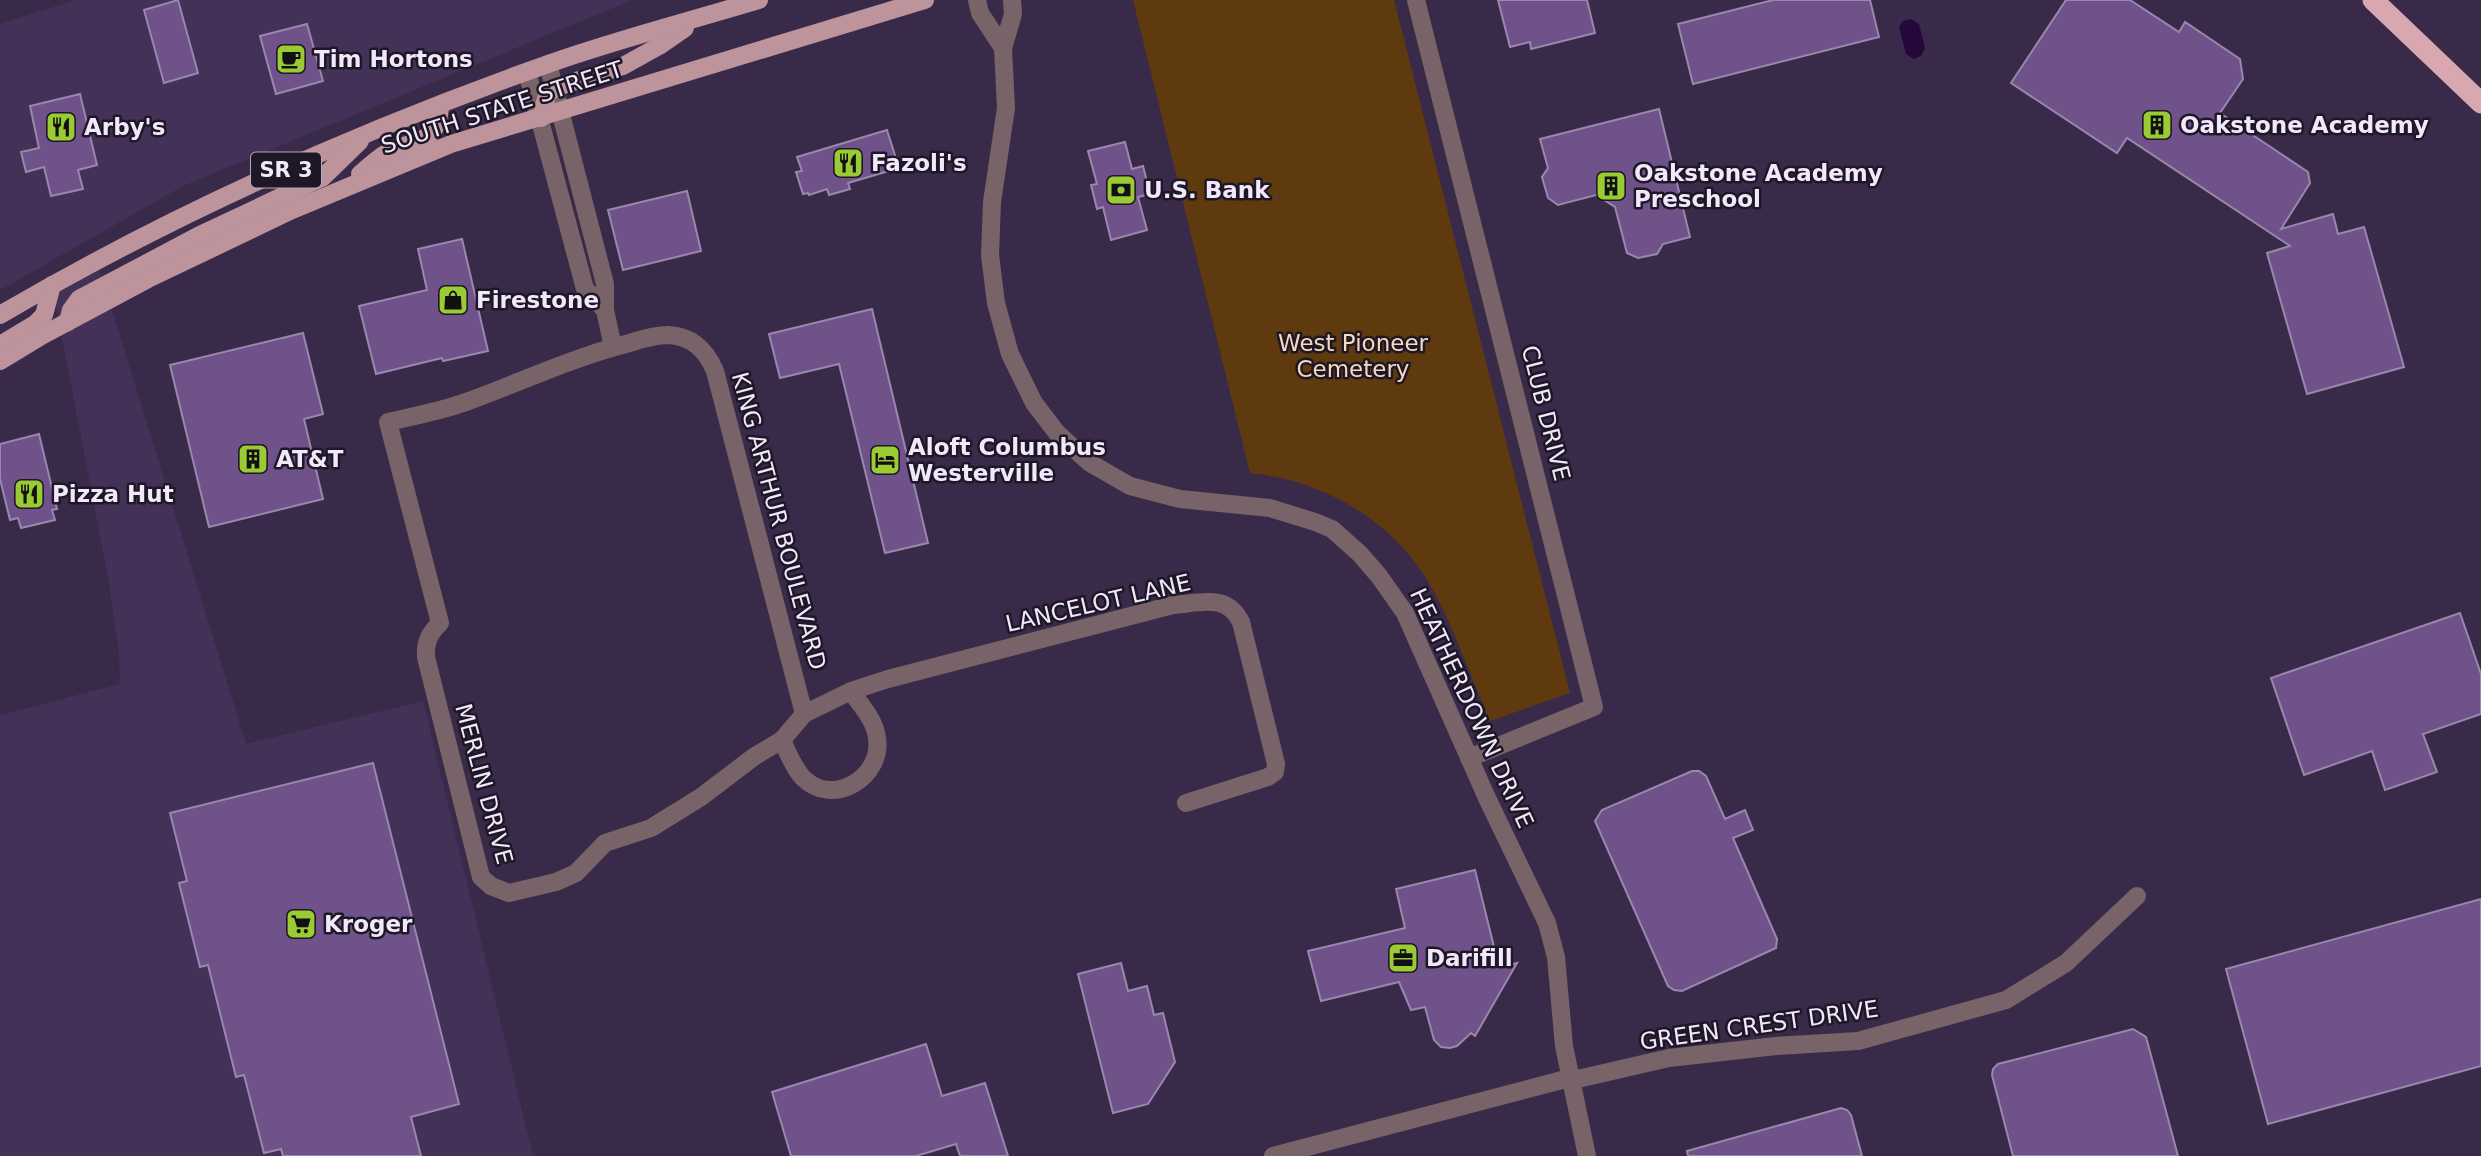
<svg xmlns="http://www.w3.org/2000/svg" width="2481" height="1156" font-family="'DejaVu Sans',sans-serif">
<rect width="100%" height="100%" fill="#3a2a4a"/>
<g fill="#443157">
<path d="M76,0h556l-449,186 -183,104v-266z"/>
<path d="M97,261l149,483 177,-43 110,455h-533v-441l120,-31 -1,-31 -10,-70 -57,-298z"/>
</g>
<path fill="#5f3a0e" d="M1133,0h261l176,693 -80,28c-21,-48 -38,-101 -66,-146 -38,-59 -105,-95 -174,-102z"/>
<path fill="#25083b" d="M1911,19l8,5 6,24 -4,8 -7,3 -8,-5 -7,-27 4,-6z"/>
<g fill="#6e5289" stroke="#9987ad" stroke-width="2">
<path d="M178,0l20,73 -34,10 -20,-73z"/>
<path d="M1498,0h89l8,33 -64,16 -1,-7 -20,5z"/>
<path d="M1773,0h97l9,37 -186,47 -15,-60z"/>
<path d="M2066,0h64l49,32 6,-10 55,37 3,20 -23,34 88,59 2,11 -29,46 52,-15 5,20 26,-7 40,140 -97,27 -40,-141 23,-7 -163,-108 -10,15 -106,-70z"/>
<path d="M307,24l16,57 -47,13 -16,-58z"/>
<path d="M80,94l17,71 -19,5 5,19 -32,7 -7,-29 -18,5 -5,-20 18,-4 -9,-42z"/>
<path d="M1659,109l31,128 -27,7 -6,10 -19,4 -11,-5 -12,-46 -19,-12 -38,10 -10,-7 -6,-21 6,-9 -8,-29z"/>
<path d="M887,130l12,38 -51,15 2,6 -21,6 -2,-6 -18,6 -1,-2 -5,1 -7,-22 6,-1 -5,-14z"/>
<path d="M1125,142l7,27 11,-3 7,28 -12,3 9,33 -36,10 -8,-33 -6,2 -6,-24 6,-1 -9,-33z"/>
<path d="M687,191l14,60 -78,19 -15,-60z"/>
<path d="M462,239l26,112 -45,10 -1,-3 -66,16 -17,-68 68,-16 -9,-41z"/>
<path d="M872,309l56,234 -43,10 -46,-189 -59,14 -11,-44z"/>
<path d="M303,333l20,81 -19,5 19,80 -114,28 -39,-162z"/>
<path d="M39,434l18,75 -5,1 3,10 -34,8 -3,-10 -8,2 -10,-41v-35z"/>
<path d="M2460,613l21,61v40l-58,20 14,38 -52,18 -13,-39 -68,24 -33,-97z"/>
<path d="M373,763l86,341 -48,13 10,39h-138l-2,-7 -17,4 -20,-78 -8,2 -28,-112 -8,2 -21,-84 8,-2 -17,-68z"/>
<path d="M1692,771h7l7,5 19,43 20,-9 8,20 -20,8 44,101 -1,9 -94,43 -8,-1 -6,-4 -73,-165 7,-11z"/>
<path d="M1475,870l24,97 18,-4 -42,73 -4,-3 -14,13 -7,2 -9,-1 -7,-7 -9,-33 -14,3 -12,-28 -78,19 -13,-50 97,-23 -9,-39z"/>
<path d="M2481,899v167l-213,58 -42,-155z"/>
<path d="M1121,963l7,28 19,-5 7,29 9,-2 12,49 -27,42 -35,9 -35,-139z"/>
<path d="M2133,1029l13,8 32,119h-165l-21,-81 1,-6 5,-5z"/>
<path d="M926,1044l16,52 43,-13 23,73h-48l-4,-12 -40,12h-125l-19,-64z"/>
<path d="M1841,1108l6,2 4,5 11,41h-174l-1,-5z"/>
</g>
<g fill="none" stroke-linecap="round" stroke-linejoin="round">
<g stroke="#786468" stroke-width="18">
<path d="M977,0l3,13 23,35"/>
<path d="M1012,0l1,14 -10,34 3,60 -14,94 -2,53 6,48 14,51 24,49 23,30 33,30 40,23 50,13 90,9 45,14 17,7 28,25 19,22 26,37 82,185 60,125 9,34 8,89 23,110"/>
<path d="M1416,0l178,707 -125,51"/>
<path d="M548,64l57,220v26l8,37"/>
<path d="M527,72l58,217 20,21"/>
<path d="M804,714l-89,-343c-9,-21 -23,-35 -47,-36 -14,0 -29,5 -42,9 -55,14 -107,39 -160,58 -25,9 -52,14 -78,20l52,201c-11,11 -15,19 -14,34l55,220 10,9 18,7 47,-11 20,-9 29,-30 46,-15 50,-31 54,-41 27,-16 22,-26 47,-23 37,-12 285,-74c27,-2 54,-12 68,17l35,142 -1,8 -7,5 -82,26"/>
<path d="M782,740c6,13 11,27 21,38 30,30 80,-1 74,-40 -2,-18 -16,-32 -26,-47"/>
<path d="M1273,1156l289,-76 20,-2 87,-20 107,-12 82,-5 148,-41 60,-37 71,-67"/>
</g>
<g stroke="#bd949c" stroke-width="18">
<path d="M541,118l6,-23 7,-7 69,-22 36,-20 26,-18"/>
<path d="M360,174c10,-8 20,-19 32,-24 28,-11 46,-8 48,-44"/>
<path d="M0,315c174,-102 361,-185 551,-252 68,-24 139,-42 208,-63"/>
<path d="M68,322l3,-12 8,-11 119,-63 125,-59 37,-36"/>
<path d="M0,345l35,-21 9,-9 8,-30"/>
<path d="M0,361l43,-26 105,-56 142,-68 161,-67 474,-144"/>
</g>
<path stroke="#d8a7b0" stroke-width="21" d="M2373,0l108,103"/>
</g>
<defs>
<g id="cafe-square" transform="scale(1.575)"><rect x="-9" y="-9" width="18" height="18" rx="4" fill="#9acb34" stroke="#1e1725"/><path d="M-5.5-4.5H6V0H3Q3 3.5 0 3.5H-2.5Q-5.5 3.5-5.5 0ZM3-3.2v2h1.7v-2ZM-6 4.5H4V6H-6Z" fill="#111"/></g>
<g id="building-square" transform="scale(1.575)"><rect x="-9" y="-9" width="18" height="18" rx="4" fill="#9acb34" stroke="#1e1725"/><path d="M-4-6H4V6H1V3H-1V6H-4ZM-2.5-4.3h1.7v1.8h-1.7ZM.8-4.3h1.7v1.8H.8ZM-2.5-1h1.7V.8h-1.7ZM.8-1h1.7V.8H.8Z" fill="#111"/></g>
<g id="restaurant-square" transform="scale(1.575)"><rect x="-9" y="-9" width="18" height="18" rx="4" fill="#9acb34" stroke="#1e1725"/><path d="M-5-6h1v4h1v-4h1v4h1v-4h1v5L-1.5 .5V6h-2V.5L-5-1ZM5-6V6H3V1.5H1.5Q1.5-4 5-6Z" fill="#111"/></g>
<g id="bank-square" transform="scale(1.575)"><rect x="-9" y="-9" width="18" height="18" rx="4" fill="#9acb34" stroke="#1e1725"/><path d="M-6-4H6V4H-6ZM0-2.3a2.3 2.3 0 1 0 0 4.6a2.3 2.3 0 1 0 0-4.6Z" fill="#111"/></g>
<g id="shop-square" transform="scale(1.575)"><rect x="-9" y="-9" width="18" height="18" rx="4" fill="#9acb34" stroke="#1e1725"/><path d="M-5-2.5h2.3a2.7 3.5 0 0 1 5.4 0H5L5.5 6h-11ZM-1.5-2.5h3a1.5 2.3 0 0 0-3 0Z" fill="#111"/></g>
<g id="hotel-square" transform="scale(1.575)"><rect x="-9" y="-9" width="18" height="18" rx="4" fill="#9acb34" stroke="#1e1725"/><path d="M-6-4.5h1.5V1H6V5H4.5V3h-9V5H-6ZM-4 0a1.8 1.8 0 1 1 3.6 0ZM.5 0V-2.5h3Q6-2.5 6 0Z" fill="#111"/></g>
<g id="supermarket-square" transform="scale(1.575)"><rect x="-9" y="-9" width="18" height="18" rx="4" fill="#9acb34" stroke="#1e1725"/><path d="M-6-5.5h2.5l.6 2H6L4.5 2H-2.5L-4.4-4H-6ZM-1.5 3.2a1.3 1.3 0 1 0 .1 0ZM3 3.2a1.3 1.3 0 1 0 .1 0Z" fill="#111"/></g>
<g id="office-square" transform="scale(1.575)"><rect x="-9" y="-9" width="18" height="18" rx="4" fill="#9acb34" stroke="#1e1725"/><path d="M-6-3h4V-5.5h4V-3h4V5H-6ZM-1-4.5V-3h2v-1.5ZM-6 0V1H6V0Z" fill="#111"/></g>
</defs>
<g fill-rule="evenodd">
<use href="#cafe-square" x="291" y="59"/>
<use href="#building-square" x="2157" y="125"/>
<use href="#restaurant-square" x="61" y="127"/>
<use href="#restaurant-square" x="848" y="163"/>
<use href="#building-square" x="1611" y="186"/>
<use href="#bank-square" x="1121" y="190"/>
<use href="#shop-square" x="453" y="300"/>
<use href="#building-square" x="253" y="459"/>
<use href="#hotel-square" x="885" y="460"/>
<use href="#restaurant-square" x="29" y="494"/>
<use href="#supermarket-square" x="301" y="924"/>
<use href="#office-square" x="1403" y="958"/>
</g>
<g text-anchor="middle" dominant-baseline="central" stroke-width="5" stroke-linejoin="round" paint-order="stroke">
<rect fill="#1e1725" stroke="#b2a9bc" stroke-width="2" x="251" y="152.5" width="70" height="35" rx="5"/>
<g font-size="21" font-weight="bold" fill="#f1e8fc">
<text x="286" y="170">SR 3</text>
</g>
<g font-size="23" font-weight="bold" fill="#f1e8fc" stroke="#1e1725" text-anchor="start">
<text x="314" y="59">Tim Hortons</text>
<text x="2180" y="125">Oakstone Academy</text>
<text x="84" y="127">Arby's</text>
<text x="871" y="163">Fazoli's</text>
<text x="1634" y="173">Oakstone Academy<tspan x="1634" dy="26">Preschool</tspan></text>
<text x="1144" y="190">U.S. Bank</text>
<text x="476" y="300">Firestone</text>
<text x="908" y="447">Aloft Columbus<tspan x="908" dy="26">Westerville</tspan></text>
<text x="276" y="459">AT&amp;T</text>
<text x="52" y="494">Pizza Hut</text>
<text x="324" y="924">Kroger</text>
<text x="1426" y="958">Darifill</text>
</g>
<g font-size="23" fill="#f1e8fc" stroke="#1e1725">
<text transform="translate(502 107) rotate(-18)">SOUTH STATE STREET</text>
<text transform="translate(1546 413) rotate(76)">CLUB DRIVE</text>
<text transform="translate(779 521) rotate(75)">KING ARTHUR BOULEVARD</text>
<text transform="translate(1098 603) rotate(-13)">LANCELOT LANE</text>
<text transform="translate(1472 708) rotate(65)">HEATHERDOWN DRIVE</text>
<text transform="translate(484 784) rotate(75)">MERLIN DRIVE</text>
<text transform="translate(1759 1025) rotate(-8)">GREEN CREST DRIVE</text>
</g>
<g font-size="23" fill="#f6d9be" stroke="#1e1725">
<text x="1353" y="343">West Pioneer<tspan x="1353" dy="26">Cemetery</tspan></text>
</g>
</g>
</svg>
